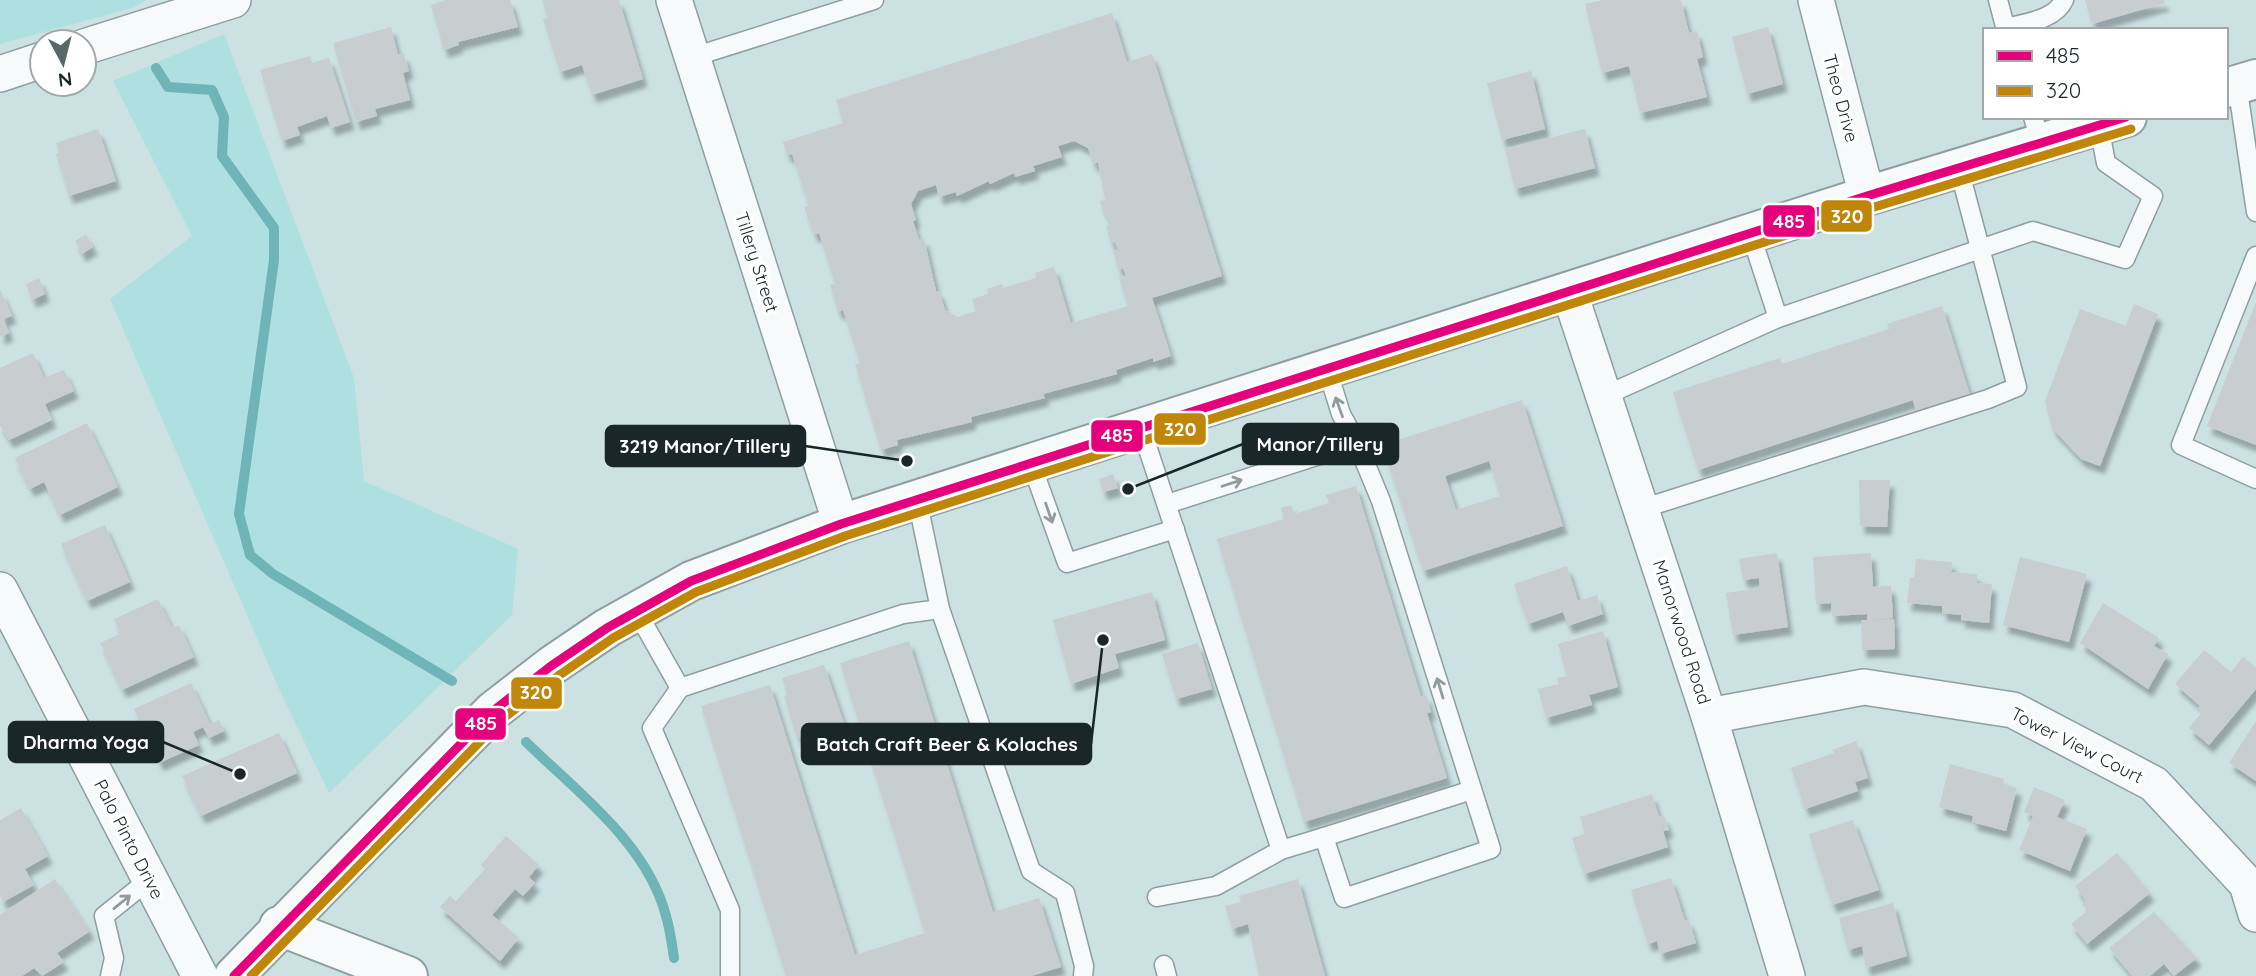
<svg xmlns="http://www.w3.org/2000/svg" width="2256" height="976" font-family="Quicksand,sans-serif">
<defs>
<filter id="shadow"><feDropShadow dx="4.5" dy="8" stdDeviation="2" flood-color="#0004"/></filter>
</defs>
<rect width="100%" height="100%" fill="#cce1e2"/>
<g fill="#aedfe1">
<path d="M0,0h147l-15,8 -132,36z"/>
<path d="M224,34l130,344 10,103 154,68 -6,66 -183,178 -49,-102 -170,-392 82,-63 -79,-155z"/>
</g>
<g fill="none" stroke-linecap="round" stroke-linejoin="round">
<g stroke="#6fb4b7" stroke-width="10">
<path d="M156,68l12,19 44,3 12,27 -2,39 52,72v32l-35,254 11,41 23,19 179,107"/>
<path d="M526,742c51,50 121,101 140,174 4,13 6,28 8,42"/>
</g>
</g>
<g fill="#c8cdd0" fill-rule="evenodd" filter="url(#shadow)">
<path d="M446,0h64l8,27 -60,15 1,3 -15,5 -13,-45z"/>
<path d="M542,0h77l24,79 -51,16 -10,-30 -22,7 -17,-53 5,-1z"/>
<path d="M1603,0h78l8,33 8,-2 6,26 -6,2 10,38 -67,16 -11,-47 -27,7 -17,-69z"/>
<path d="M2085,0h79l1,3 -73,21z"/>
<path d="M1112,13l15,49 25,-8 70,222 -70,22 19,58 -18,6v-4l-37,12 1,4 -74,20 2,4 -74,19 1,5 -75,18 1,5 -17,5 -26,-86 5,-1 -17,-53 -5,2 -8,-27 5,-1 -16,-51 -5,2 -10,-28 5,-1 -17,-52 -5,1 -4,-13 60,-19 -7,-23zM1074,141l14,7 5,16 5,-2 7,38 -6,1 12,24 -5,1 5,17 4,-1 3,8 -5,2 6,18 4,-2 3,8 -7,2 9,28 -57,17 -17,-56 -19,6 1,5 -33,10 -1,-4 -15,5 1,5 -16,5 4,12 -18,6 -13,-7 -6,-19h-3l-12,-53 -5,2 -6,-19 3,-1 -5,-16 7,-13 18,-6 3,12 17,-5 1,4 32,-15 1,3 24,-11 1,4 20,-6 -2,-5 29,-9 -4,-11z"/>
<path d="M391,27l7,28 6,-1 5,17 -6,2 7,27 -35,9 2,7 -21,6 -23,-79z"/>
<path d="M1768,27l15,57 -36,10 -15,-57z"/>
<path d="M310,56l2,7 17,-5 21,64 -19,6 -4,-12 -30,11 3,8 -18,6 -22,-71z"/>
<path d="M1531,71l14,58 -43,11 -15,-57z"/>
<path d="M98,129l18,52 -47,15 -13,-42 3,-1 -3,-10z"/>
<path d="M1585,129l10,39 -80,21 -10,-40z"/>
<path d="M86,234l7,13 -11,7 -7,-13z"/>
<path d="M39,278l6,16 -13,6 -6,-16z"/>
<path d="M0,289l12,27 -9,3 6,14 -9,4z"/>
<path d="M2256,302v143l-49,-19z"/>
<path d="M2134,304l24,10 -58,152 -19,-7 -29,-31 -7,-27 35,-92 46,17z"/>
<path d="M1942,306l28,89 -54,17 -3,-12 -215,70 -25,-78 107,-34 2,6 107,-35 -2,-5z"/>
<path d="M33,353l11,25 20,-8 10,21 -29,13 7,16 -43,20 -9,-15v-57z"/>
<path d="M1522,400l41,126 -140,45 -41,-126zM1489,461l11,35 -44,14 -11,-34z"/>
<path d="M87,423l31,64 -58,28 -16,-33 -14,7 -15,-31z"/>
<path d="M1113,474l5,14 -15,4 -4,-13z"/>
<path d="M1859,480h31l-3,47 -27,-1z"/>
<path d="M1356,486l65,211 5,-2 5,17 -4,1 20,65 -143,44 -87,-283 67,-20 -3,-11 10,-3 3,9 35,-11 -3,-8z"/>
<path d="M105,525l25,57 -43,19 -26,-57z"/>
<path d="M1777,553l11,74 -55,8 -7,-42 34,-5 -1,-10 -16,2 -4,-21z"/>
<path d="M1871,553l2,34 18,-1 2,32 -22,2 23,-1 1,30 -33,1 -1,-30h6v-6l-35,2 -1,-13 -15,1 -3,-47z"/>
<path d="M2020,557l67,17 -18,68 -66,-17z"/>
<path d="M1916,559l36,3 -1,10 26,2v9l15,1 -3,39 -28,-3v-5l-19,-2v-7l-35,-3 3,-26 4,1z"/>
<path d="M1567,566l11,35 19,-6 6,19 -35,12 -5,-14 -35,12 -14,-40z"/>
<path d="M1152,592l13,48 -50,14 4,14 -48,16 -18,-64z"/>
<path d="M158,599l14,29 7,-3 15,32 -72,33 -22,-47 20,-9 -6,-15z"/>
<path d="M2103,603l56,35 -5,8 14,8 -20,35 -68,-46z"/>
<path d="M1603,631l15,56 -29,8 3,10 -46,13 -8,-29 21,-5 -2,-6 10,-2 -9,-32z"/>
<path d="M909,641l84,271 46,-14 22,69 -30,9h-245l-85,-270 69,-21 85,270 70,-22 -85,-270z"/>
<path d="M1198,643l14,46 -36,10 -14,-45z"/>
<path d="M2204,650l27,22 12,-15 13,11v21l-47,56 -20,-17 13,-16 -4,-4 2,-2 -25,-22z"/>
<path d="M824,665l20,58 -47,15 -13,-42 3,-2 -5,-16z"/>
<path d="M191,683l19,41 9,-4 5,11 -15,7 -6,-11 -10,5 6,13 -40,18 -25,-54z"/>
<path d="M2256,721v60l-27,-18z"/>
<path d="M279,733l18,40 -96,43 -19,-40z"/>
<path d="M1856,741l12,37 -13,4 3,9 -53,18 -14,-41 43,-15 -2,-3z"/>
<path d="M1950,764l54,15 -1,5 14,4 -11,43 -34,-9 1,-6 -34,-9z"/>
<path d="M2034,787l31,13 -8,17 30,12 -17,42 -51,-21 14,-34 -9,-4z"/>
<path d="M1652,794l7,23 5,-1 5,14 -6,1 5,16 -84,27 -12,-36 13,-4 -5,-17z"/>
<path d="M21,808l27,48 -23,13 9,16 -31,17 -3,-6v-76z"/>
<path d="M1853,820l26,70 -47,15 -23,-71z"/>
<path d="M506,836l33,29 -10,12 6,6 -12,13 -8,-7 -23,26 27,23 -19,23 -60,-54 10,-11 6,5 29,-32 -4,-4z"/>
<path d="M2117,853l33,40 -63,51 -16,-20 16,-13 -5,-7 4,-3 -11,-15z"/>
<path d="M1671,878l14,43 4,-1 7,23 -36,11 -3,-13 -9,3 -17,-54z"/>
<path d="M55,879l35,52 -33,22 7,9 -22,14 -8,-8 -12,8h-22v-61z"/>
<path d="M1298,879l27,97h-66l-11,-52 -16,5 -7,-23 16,-4 -2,-6z"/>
<path d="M1893,903l14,53 -41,12 -4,-22 -14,4 -9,-32z"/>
<path d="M2154,912l43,46 -23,18 -10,-12 -14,12h-18l-23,-28z"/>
</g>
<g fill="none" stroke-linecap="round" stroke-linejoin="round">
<g stroke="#8f9fa0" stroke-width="21">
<g id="service">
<path d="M1998,0l8,30"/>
<path d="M2006,28c19,-5 49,-8 58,-28"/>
<path d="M693,57l181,-57"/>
<path d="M2237,84l19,128"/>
<path d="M2033,117l8,26"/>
<path d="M1751,235l27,83"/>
<path d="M2256,256l-75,189 75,34"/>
<path d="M1604,396l174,-78 255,-87 92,28 28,-63 -47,-33 -7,-37"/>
<path d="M1141,428l140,422 -65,36 -59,11"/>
<path d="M1031,463l36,100 108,-34"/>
<path d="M917,499l23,110 91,262 34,22 19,73 -1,10"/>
<path d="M1167,504l190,-61"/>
<path d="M1641,509l347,-110 29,-12 -58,-218"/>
<path d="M637,612l43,76 223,-74 37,-5"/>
<path d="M680,688l-28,40 78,182v66"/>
<path d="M1324,837l148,-47"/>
<path d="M1281,850l43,-13 20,61 147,-49 -110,-348 -24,-58 -16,-29 -14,-45"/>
<path d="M1164,965l3,11"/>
<path d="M110,976l4,-18 -10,-42 46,-37"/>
</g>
</g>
<g stroke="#8f9fa0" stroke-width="38">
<g id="minor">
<path d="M674,0l167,524"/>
<path d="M1816,0l51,196"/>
<path d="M84,47l149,-47"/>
<path d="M0,74l42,-14"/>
<path d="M1569,291l140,425 78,260"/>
<path d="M0,590l200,386"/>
<path d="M1709,716l155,-29 149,23 141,74 93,100 9,30"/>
</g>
</g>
<g stroke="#8f9fa0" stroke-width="42">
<path id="tertiary" d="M279,926l129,50"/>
</g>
<g stroke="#8f9fa0" stroke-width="42">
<g id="secondary">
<path d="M2226,88l30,-9"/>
<path d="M234,976l259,-265 58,-45 56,-38 84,-47 150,-57 1026,-328 260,-79"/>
</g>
</g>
<use href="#service" stroke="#f7fafb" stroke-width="18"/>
<use href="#minor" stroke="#f7fafb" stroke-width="35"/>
<use href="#tertiary" stroke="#f7fafb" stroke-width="38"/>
<use href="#secondary" stroke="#f7fafb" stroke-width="38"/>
<g stroke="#fff" stroke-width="14">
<path id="bus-1" d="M234,976l259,-265 58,-45 56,-38 84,-47 150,-57 1026,-328 259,-79"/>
</g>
<g stroke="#fff" stroke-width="14">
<path id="bus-2" d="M251,976l250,-256 57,-44 55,-38 83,-46 149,-56 1026,-328 260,-79"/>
</g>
<use href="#bus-1" stroke="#e5007d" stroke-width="9"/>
<use href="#bus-2" stroke="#c0860a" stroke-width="9"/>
</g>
<defs><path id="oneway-shaft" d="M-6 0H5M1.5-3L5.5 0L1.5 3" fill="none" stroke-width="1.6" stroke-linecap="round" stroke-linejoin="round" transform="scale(1.75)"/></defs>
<g stroke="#939b9c">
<use href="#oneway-shaft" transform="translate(1339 407) rotate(-110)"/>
<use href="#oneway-shaft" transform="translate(1232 483) rotate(-18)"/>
<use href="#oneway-shaft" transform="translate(1049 513) rotate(71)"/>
<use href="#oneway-shaft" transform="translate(1440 688) rotate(-107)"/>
<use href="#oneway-shaft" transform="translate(122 902) rotate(-39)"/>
</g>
<g text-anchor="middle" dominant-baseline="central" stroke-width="7" stroke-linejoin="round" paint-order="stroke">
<g font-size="18" fill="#192728" stroke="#fff">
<text transform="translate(1841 98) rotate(75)">Theo Drive</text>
<text transform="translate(757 262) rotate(72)">Tillery Street</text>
<text transform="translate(1682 632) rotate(72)">Manorwood Road</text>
<text transform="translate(2077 745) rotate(27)">Tower View Court</text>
<text transform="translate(129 839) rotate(63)">Palo Pinto Drive</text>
</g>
</g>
<path fill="none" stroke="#192728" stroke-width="2.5" d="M1128 489L1243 444M907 461L805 446M240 774L163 742M1103 640L1091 744"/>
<g fill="#192728" stroke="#fff" stroke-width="2.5">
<circle cx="1128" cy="489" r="7"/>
<circle cx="907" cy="461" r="7"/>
<circle cx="240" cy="774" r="7"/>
<circle cx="1103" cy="640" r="7"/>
</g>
<g fill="#192728" stroke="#192728" stroke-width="2.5">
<rect x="1243" y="424" width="155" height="40" rx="7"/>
<rect x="606" y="426" width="199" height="40" rx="7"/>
<rect x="9" y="722" width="154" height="40" rx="7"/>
<rect x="802" y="724" width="289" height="40" rx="7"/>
</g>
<g font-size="19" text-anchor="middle" font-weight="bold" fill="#fff">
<text x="1320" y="451">Manor/Tillery</text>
<text x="705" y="453">3219 Manor/Tillery</text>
<text x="86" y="749">Dharma Yoga</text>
<text x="947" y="751">Batch Craft Beer &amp; Kolaches</text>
</g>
<g stroke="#fff" stroke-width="2.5">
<rect x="1820" y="199" width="53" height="34" rx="7" fill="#c0860a"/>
<rect x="1762" y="204" width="54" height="34" rx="7" fill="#e5007d"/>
<rect x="1153" y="412" width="54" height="34" rx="7" fill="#c0860a"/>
<rect x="1090" y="419" width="54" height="34" rx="7" fill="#e5007d"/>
<rect x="510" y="676" width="53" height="34" rx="7" fill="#c0860a"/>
<rect x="454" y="707" width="53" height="34" rx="7" fill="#e5007d"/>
</g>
<g font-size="19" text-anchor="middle" font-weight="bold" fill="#fff">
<text x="1847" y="223">320</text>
<text x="1789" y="228">485</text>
<text x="1180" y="436">320</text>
<text x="1117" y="442">485</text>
<text x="536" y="699">320</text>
<text x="481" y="730">485</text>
</g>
<rect x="1983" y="28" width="245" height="91" fill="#ffffff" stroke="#a3a9a9" stroke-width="2"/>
<rect x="1997" y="51" width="35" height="10" fill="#e5007d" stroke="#a3a9a9" stroke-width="2"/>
<text x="2046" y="63" font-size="21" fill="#192728">485</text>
<rect x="1997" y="86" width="35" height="10" fill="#c0860a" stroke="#a3a9a9" stroke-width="2"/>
<text x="2046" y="98" font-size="21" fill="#192728">320</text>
<g transform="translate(63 63) rotate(173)"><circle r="33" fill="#ffffff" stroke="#a3a9a9" stroke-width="2"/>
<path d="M0-5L12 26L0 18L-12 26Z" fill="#586869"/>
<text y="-10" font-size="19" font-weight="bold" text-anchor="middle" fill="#192728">N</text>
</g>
</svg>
